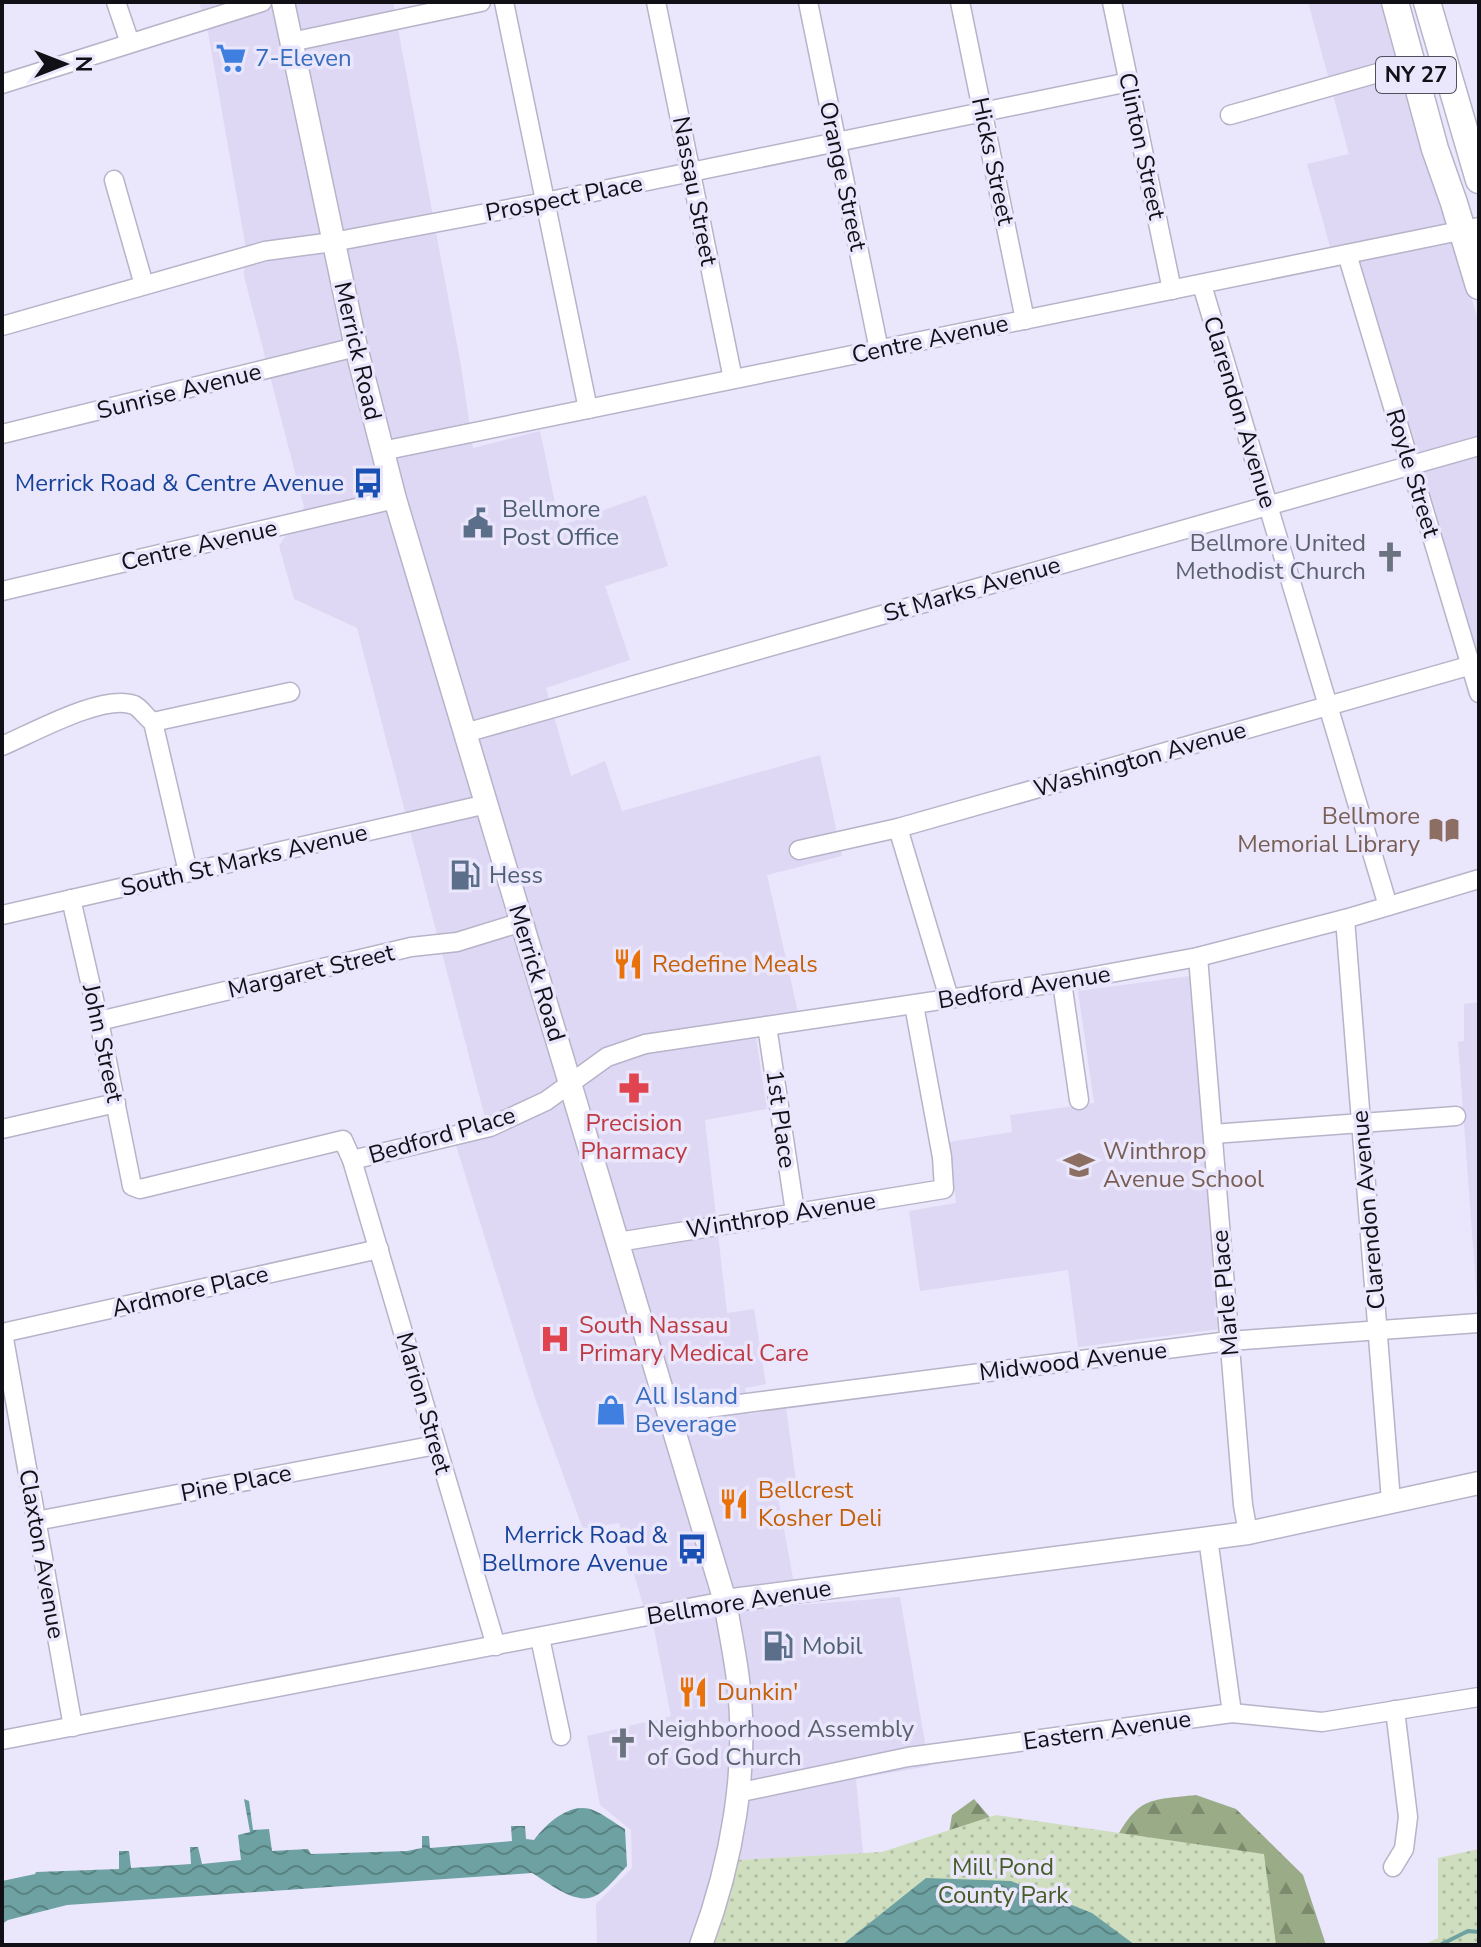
<svg xmlns="http://www.w3.org/2000/svg" width="1481" height="1947" font-family="'Nunito Sans',sans-serif">
<defs>
<pattern id="forest-firs" width="22" height="20" patternUnits="userSpaceOnUse" patternTransform="scale(2)"><rect width="22" height="20" fill="#9aab88"/><path d="M5 1l3.5 6h-7zM16 11l3.5 6h-7z" fill="#7c8a6e"/></pattern>
<pattern id="park-dots" width="8" height="8" patternUnits="userSpaceOnUse" patternTransform="scale(2)"><rect width="8" height="8" fill="#cfdebf"/><path d="M2 2h.1M6 6h.1" fill="none" stroke="#b1bda3" stroke-width="1.8" stroke-linecap="round"/></pattern>
<pattern id="water-waves" width="16" height="10" patternUnits="userSpaceOnUse" patternTransform="scale(2)"><rect width="16" height="10" fill="#6ea1a1"/><path d="M0 5q4-4 8 0t8 0" fill="none" stroke="#598282"/></pattern>
</defs>
<rect width="100%" height="100%" fill="#eae6fc"/>
<g fill="#ded8f5">
<path d="M199,2h194l68,364 12,82 67,-17 20,95 86,-31 22,71 -63,20 25,74 -84,28 25,88 34,-15 17,50 198,-56 22,101 -75,19 31,137 -43,19 12,78 -62,11 22,193 27,-4 12,75 -21,4 4,26 37,-6 12,86 -20,3 20,108 102,-8 29,169 -73,13 7,74 -126,7 -28,85h-112l-1,-41 36,-36 -1,-38 -31,-25 -13,-69 84,-20 -20,-102 -5,1 -27,-92 -36,6 -48,-131 -81,-259 34,-10 -131,-501 -63,-29 -15,-53 25,-39 -60,-231 1,-33 -37,-211z"/>
<path d="M1308,2h73l98,321v376l-132,-447 -15,2 -25,-90 42,-10z"/>
<path d="M1190,976l30,353 -142,18 -10,-77 -148,21 -11,-80 47,-8 -7,-61 63,-10 -2,-17 84,-12 -16,-112z"/>
<path d="M1479,1002v325l-21,-285 6,-1v-37z"/>
</g>
<path fill="url(#forest-firs)" d="M1196,1795l40,14 67,66 23,70h-178l-269,-88 70,-24 3,-18 22,-16 20,23 122,17c23,-43 36,-39 80,-44z"/>
<g fill="url(#park-dots)">
<path d="M996,1815l268,39 12,91h-567l28,-85 145,-8z"/>
<path d="M1479,1849v96h-56l15,-7v-80z"/>
</g>
<g fill="url(#water-waves)">
<path d="M244,1799l5,2 4,29 16,-1 3,22 36,-2 3,5 96,-3 15,-3v-12h7l1,12 82,-7 -1,-15h14l1,13 8,1c11,-15 34,-37 56,-31 11,3 24,14 35,20l2,37c-9,9 -21,25 -32,30 -20,10 -47,-14 -63,-23l-465,32 -59,15 -6,4v-43l33,-7 1,-2 83,-3v-18h10l2,17 60,-4 -1,-17h8l4,17 39,-4 -3,-25 12,-3z"/>
<path d="M926,1878l85,3 81,32 43,32h-293z"/>
</g>
<g fill="none" stroke-linecap="round" stroke-linejoin="round">
<path stroke="#6ea1a1" stroke-width="4" d="M1440,1945l28,-14 11,1"/>
<g stroke="#b7b3c8" stroke-width="21">
<g id="minor">
<path d="M116,2l14,41"/>
<path d="M504,2l84,407"/>
<path d="M656,2l77,377"/>
<path d="M808,2l71,348"/>
<path d="M960,2l65,318"/>
<path d="M1112,2l60,288"/>
<path d="M291,42l190,-40"/>
<path d="M2,84l260,-82"/>
<path d="M1230,115l183,-52"/>
<path d="M114,180l30,105"/>
<path d="M1347,254l132,439"/>
<path d="M1202,285l186,621"/>
<path d="M2,326l263,-75 68,-9 212,-40 584,-120"/>
<path d="M2,434l354,-87"/>
<path d="M382,451l1097,-224"/>
<path d="M2,591l393,-92"/>
<path d="M153,722l137,-30"/>
<path d="M465,733l1014,-287"/>
<path d="M2,746c29,-12 101,-53 132,-41 8,4 11,12 19,17l35,150"/>
<path d="M898,828l51,170"/>
<path d="M799,850l99,-22 581,-165"/>
<path d="M71,899l28,122 33,165 8,3 203,-49 9,20 144,486"/>
<path d="M2,915l485,-111"/>
<path d="M1345,919l46,582"/>
<path d="M1198,957l45,548 5,28"/>
<path d="M1062,982l17,118"/>
<path d="M99,1021l312,-74 46,-5 65,-20"/>
<path d="M767,1026l28,186"/>
<path d="M2,1129l114,-26"/>
<path d="M1213,1134l243,-18"/>
<path d="M352,1160l138,-33 56,-26 61,-44 38,-13 417,-62 136,-25 147,-38 134,-40"/>
<path d="M618,1242l326,-53 -2,-32 -28,-152"/>
<path d="M2,1333l377,-84"/>
<path d="M3,1333l70,394"/>
<path d="M669,1413l560,-72 249,-18"/>
<path d="M36,1521l400,-76"/>
<path d="M1208,1538l24,175"/>
<path d="M540,1638l21,98"/>
<path d="M2,1740l723,-139"/>
<path d="M737,1793l171,-36 324,-44 90,9 157,-25"/>
<path d="M1393,1867l11,-18 4,-32 -13,-107"/>
</g>
</g>
<g stroke="#b7b3c8" stroke-width="25">
<g id="major">
<path d="M283,2l73,345 39,152 330,1102c4,26 10,53 13,79 11,88 -6,182 -37,265"/>
<path d="M725,1601l523,-68 231,-50"/>
</g>
</g>
<g stroke="#b7b3c8" stroke-width="29">
<g id="highway">
<path d="M1395,2l40,147 19,54 25,83"/>
<path d="M1427,2l52,178"/>
</g>
</g>
<use href="#minor" stroke="#fff" stroke-width="18"/>
<use href="#major" stroke="#fff" stroke-width="22"/>
<use href="#highway" stroke="#fff" stroke-width="26"/>
</g>
<defs>
<g id="supermarket-bare" transform="scale(2.4)"><path d="M-6-5.5h2.5l.6 2H6L4.5 2H-2.5L-4.4-4H-6ZM-1.5 3.2a1.3 1.3 0 1 0 .1 0ZM3 3.2a1.3 1.3 0 1 0 .1 0Z" fill="#3f7fe0" stroke="#eae6fc" stroke-width="2.5" paint-order="stroke"/></g>
<g id="bus-bare" transform="scale(2.4)"><path d="M-5-6H5V4H4V6H2V4H-2V6H-4V4H-5ZM-3.5-4V0h7V-4ZM-3.5 1.2v1.5H-2V1.2ZM2 1.2v1.5H3.5V1.2Z" fill="#1a4fb4" stroke="#eae6fc" stroke-width="2.5" paint-order="stroke"/></g>
<g id="civic-bare" transform="scale(2.4)"><path d="M-.6-6.5H3V-4.5H.6V-3L4-1V1h2V6H-6V1h2V-1L-.6-3ZM-1.2 2.5V6h2.4V2.5Z" fill="#5c6f8a" stroke="#eae6fc" stroke-width="2.5" paint-order="stroke"/></g>
<g id="church-bare" transform="scale(2.4)"><path d="M-1.2-6h2.4v3.5h3.3v2.4h-3.3V6h-2.4V-.1h-3.3v-2.4h3.3Z" fill="#6b7280" stroke="#eae6fc" stroke-width="2.5" paint-order="stroke"/></g>
<g id="library-bare" transform="scale(2.4)"><path d="M-6-4Q-3-5.5-.7-3.5V5Q-3 3-6 4ZM6-4Q3-5.5 .7-3.5V5Q3 3 6 4Z" fill="#8d6e63" stroke="#eae6fc" stroke-width="2.5" paint-order="stroke"/></g>
<g id="fuel-bare" transform="scale(2.4)"><path d="M-5.5-6h7V0h2V4h1.3V-2.5L3-4.5l.8-.8L6-3V5H2.5V1h-1V6h-7ZM-4.2-4.7v3.2H.2V-4.7Z" fill="#5c6f8a" stroke="#eae6fc" stroke-width="2.5" paint-order="stroke"/></g>
<g id="restaurant-bare" transform="scale(2.4)"><path d="M-5-6h1v4h1v-4h1v4h1v-4h1v5L-1.5 .5V6h-2V.5L-5-1ZM5-6V6H3V1.5H1.5Q1.5-4 5-6Z" fill="#e8710a" stroke="#eae6fc" stroke-width="2.5" paint-order="stroke"/></g>
<g id="pharmacy-bare" transform="scale(2.4)"><path d="M-2-6h4v4h4v4h-4v4h-4v-4h-4v-4h4Z" fill="#e0444e" stroke="#eae6fc" stroke-width="2.5" paint-order="stroke"/></g>
<g id="school-bare" transform="scale(2.4)"><path d="M0-5L7-2L0 1L-7-2ZM-4 1L0 2.5L4 1V4Q0 6-4 4Z" fill="#8d6e63" stroke="#eae6fc" stroke-width="2.5" paint-order="stroke"/></g>
<g id="hospital-bare" transform="scale(2.4)"><path d="M-5-5h3v3.5h4V-5h3V5h-3V1.5h-4V5h-3Z" fill="#e0444e" stroke="#eae6fc" stroke-width="2.5" paint-order="stroke"/></g>
<g id="shop-bare" transform="scale(2.4)"><path d="M-5-2.5h2.3a2.7 3.5 0 0 1 5.4 0H5L5.5 6h-11ZM-1.5-2.5h3a1.5 2.3 0 0 0-3 0Z" fill="#3f7fe0" stroke="#eae6fc" stroke-width="2.5" paint-order="stroke"/></g>
</defs>
<g fill-rule="evenodd">
<use href="#supermarket-bare" x="231" y="58"/>
<use href="#bus-bare" x="368" y="483"/>
<use href="#civic-bare" x="478" y="523"/>
<use href="#church-bare" x="1390" y="557"/>
<use href="#library-bare" x="1444" y="830"/>
<use href="#fuel-bare" x="465" y="875"/>
<use href="#restaurant-bare" x="628" y="964"/>
<use href="#pharmacy-bare" x="634" y="1088"/>
<use href="#school-bare" x="1079" y="1165"/>
<use href="#hospital-bare" x="555" y="1339"/>
<use href="#shop-bare" x="611" y="1410"/>
<use href="#restaurant-bare" x="734" y="1504"/>
<use href="#bus-bare" x="692" y="1549"/>
<use href="#fuel-bare" x="778" y="1646"/>
<use href="#restaurant-bare" x="693" y="1692"/>
<use href="#church-bare" x="623" y="1743"/>
</g>
<g text-anchor="middle" dominant-baseline="central" stroke-width="7" stroke-linejoin="round" paint-order="stroke">
<rect fill="#eae6fc" stroke="#52505c" stroke-width="2" x="1376" y="57" width="80" height="36" rx="6"/>
<g font-size="22" font-weight="bold" fill="#111017">
<text x="1416" y="75">NY 27</text>
</g>
<g font-size="24" fill="#366cbe" stroke="#eae6fc" text-anchor="start">
<text x="255" y="58">7-Eleven</text>
<text x="635" y="1396">All Island<tspan x="635" dy="28">Beverage</tspan></text>
</g>
<g font-size="24" fill="#111017" stroke="#eae6fc">
<text transform="translate(1142 146) rotate(78)">Clinton Street</text>
<text transform="translate(993 161) rotate(78)">Hicks Street</text>
<text transform="translate(843 176) rotate(78)">Orange Street</text>
<text transform="translate(695 191) rotate(79)">Nassau Street</text>
<text transform="translate(564 198) rotate(-11)">Prospect Place</text>
<text transform="translate(930 339) rotate(-12)">Centre Avenue</text>
<text transform="translate(358 351) rotate(77)">Merrick Road</text>
<text transform="translate(179 391) rotate(-14)">Sunrise Avenue</text>
<text transform="translate(1240 412) rotate(73)">Clarendon Avenue</text>
<text transform="translate(1413 473) rotate(73)">Royle Street</text>
<text transform="translate(199 545) rotate(-13)">Centre Avenue</text>
<text transform="translate(972 589) rotate(-16)">St Marks Avenue</text>
<text transform="translate(1140 759) rotate(-16)">Washington Avenue</text>
<text transform="translate(244 860) rotate(-13)">South St Marks Avenue</text>
<text transform="translate(311 971) rotate(-13)">Margaret Street</text>
<text transform="translate(537 973) rotate(73)">Merrick Road</text>
<text transform="translate(1024 987) rotate(-9)">Bedford Avenue</text>
<text transform="translate(103 1043) rotate(78)">John Street</text>
<text transform="translate(781 1119) rotate(82)">1st Place</text>
<text transform="translate(442 1135) rotate(-16)">Bedford Place</text>
<text transform="translate(1368 1210) rotate(-95)">Clarendon Avenue</text>
<text transform="translate(781 1215) rotate(-9)">Winthrop Avenue</text>
<text transform="translate(190 1291) rotate(-13)">Ardmore Place</text>
<text transform="translate(1225 1293) rotate(-95)">Marle Place</text>
<text transform="translate(1073 1361) rotate(-7)">Midwood Avenue</text>
<text transform="translate(424 1403) rotate(74)">Marion Street</text>
<text transform="translate(236 1483) rotate(-11)">Pine Place</text>
<text transform="translate(42 1554) rotate(80)">Claxton Avenue</text>
<text transform="translate(739 1602) rotate(-9)">Bellmore Avenue</text>
<text transform="translate(1107 1730) rotate(-8)">Eastern Avenue</text>
</g>
<g font-size="24" fill="#164399" stroke="#eae6fc" text-anchor="end">
<text x="344" y="483">Merrick Road &amp; Centre Avenue</text>
<text x="668" y="1535">Merrick Road &amp;<tspan x="668" dy="28">Bellmore Avenue</tspan></text>
</g>
<g font-size="24" fill="#4e5e75" stroke="#eae6fc" text-anchor="start">
<text x="502" y="509">Bellmore<tspan x="502" dy="28">Post Office</tspan></text>
<text x="489" y="875">Hess</text>
<text x="802" y="1646">Mobil</text>
</g>
<g font-size="24" fill="#5b616d" stroke="#eae6fc" text-anchor="end">
<text x="1366" y="543">Bellmore United<tspan x="1366" dy="28">Methodist Church</tspan></text>
<text x="647" y="1729" text-anchor="start">Neighborhood Assembly<tspan x="647" dy="28">of God Church</tspan></text>
</g>
<g font-size="24" fill="#785e54" stroke="#eae6fc" text-anchor="end">
<text x="1420" y="816">Bellmore<tspan x="1420" dy="28">Memorial Library</tspan></text>
<text x="1103" y="1151" text-anchor="start">Winthrop<tspan x="1103" dy="28">Avenue School</tspan></text>
</g>
<g font-size="24" fill="#c56008" stroke="#eae6fc" text-anchor="start">
<text x="652" y="964">Redefine Meals</text>
<text x="758" y="1490">Bellcrest<tspan x="758" dy="28">Kosher Deli</tspan></text>
<text x="717" y="1692">Dunkin'</text>
</g>
<g font-size="24" fill="#be3a42" stroke="#eae6fc">
<text x="634" y="1123">Precision<tspan x="634" dy="28">Pharmacy</tspan></text>
<text x="579" y="1325" text-anchor="start">South Nassau<tspan x="579" dy="28">Primary Medical Care</tspan></text>
</g>
<g font-size="24" fill="#455c26" stroke="#eae6fc">
<text x="1003" y="1867">Mill Pond<tspan x="1003" dy="28">County Park</tspan></text>
</g>
</g>
<rect width="1481" height="1947" fill="none" stroke="#111017" stroke-width="8"/>
<g transform="translate(64 64) rotate(90)" stroke="#eae6fc" stroke-width="6" paint-order="stroke">
<path d="M0-6L14 30L0 20L-14 30Z" fill="#111017"/>
<text y="-12" font-size="22" font-weight="bold" text-anchor="middle" fill="#111017">N</text>
</g>
</svg>
